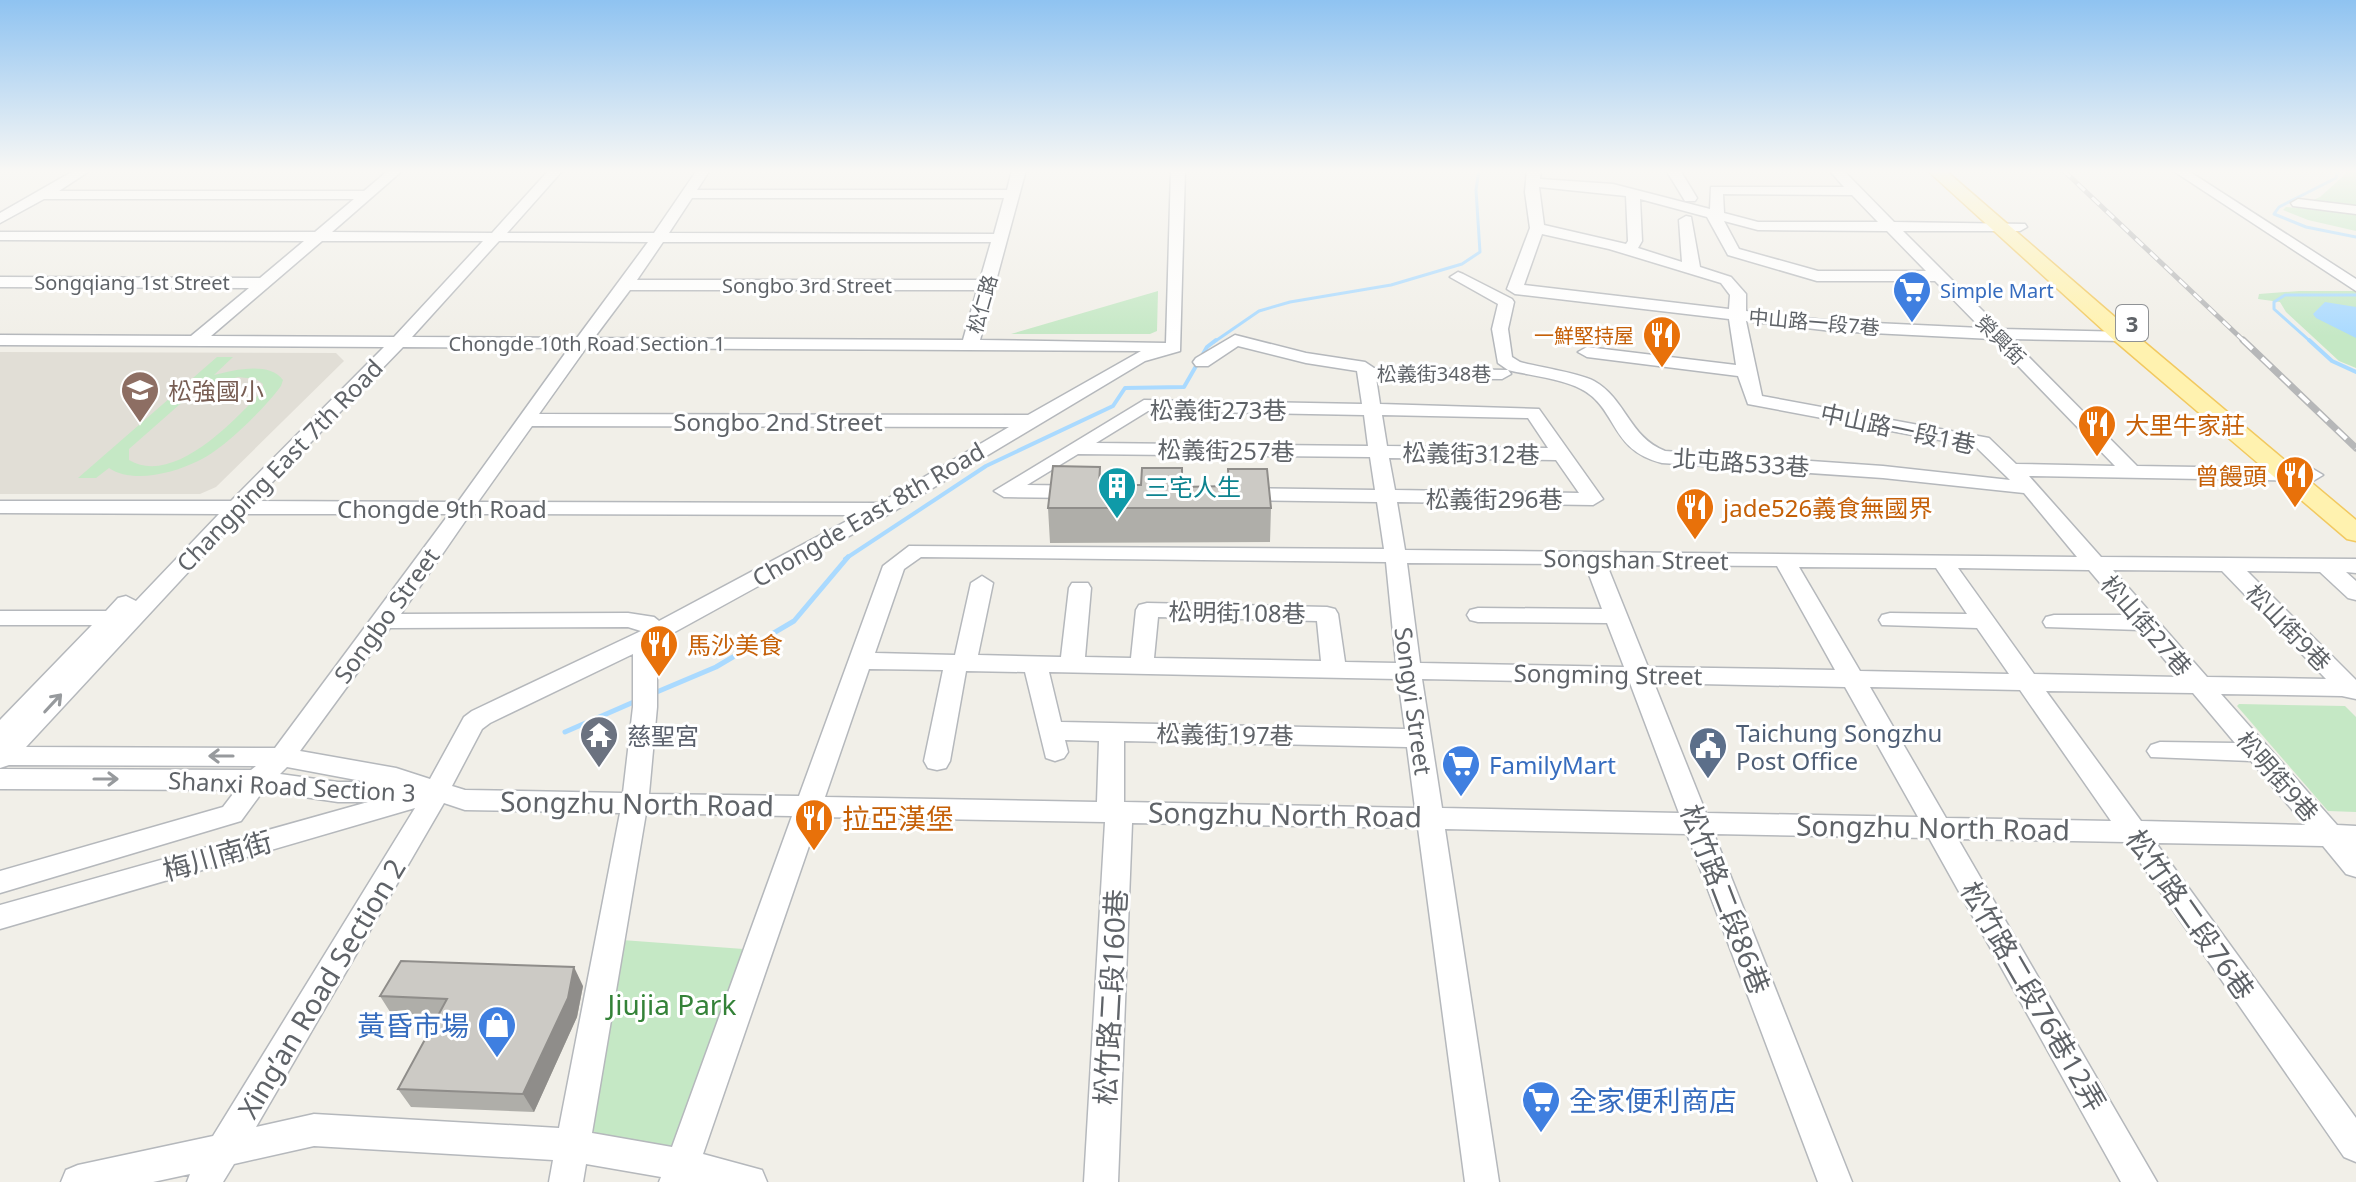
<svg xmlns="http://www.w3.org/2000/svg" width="2356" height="1182" font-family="'Noto Sans','Noto Sans TC',sans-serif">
<rect width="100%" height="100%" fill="#f1efe8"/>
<path fill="#e1ded6" d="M0,352l336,1 8,8 -128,126 -16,7h-200z"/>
<g fill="#c5e8c5" fill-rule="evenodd">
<path d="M2350,170h6v37l-47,-5 11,-5z"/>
<path d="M2286,207l70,6v18l-48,-11 -25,-10z"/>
<path d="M1158,291l-1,40 -7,3h-139z"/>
<path d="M2299,291h57v77l-17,-7 -53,-49 -6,-10 -22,-3 1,-5z"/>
<path d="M217,357h16l-19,18c20,-5 55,-14 69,5l-2,6c-16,22 -58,64 -83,75 -24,12 -66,23 -89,7l-13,10h-18zM238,377l18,2 7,5v6c-27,29 -89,97 -134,70v-11l67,-59z"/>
<path d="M2239,704l106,2 11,11v95l-28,-1 -91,-105z"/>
<path d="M622,940l135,10 -78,210 -94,-17z"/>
</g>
<path fill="#aadaff" d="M2325,302l31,5v31l-40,-20 -3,-4z"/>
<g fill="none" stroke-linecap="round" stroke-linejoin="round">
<g stroke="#aadaff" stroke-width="3">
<path d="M2338,170l-2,8 -57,29 -5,7 32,13 50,10"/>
<path d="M1214,342l45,-31 31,-9 101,-17 71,-21 18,-12 -4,-62 3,-20"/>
<path d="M2311,342l-37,-33v-7l11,-7h71"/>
</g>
<g stroke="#aadaff" stroke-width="4">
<path d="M2309,340l23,21 24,11"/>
<path d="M845,559l141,-93 127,-60 12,-18 59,-1 23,-40 9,-7"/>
</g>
<g stroke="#aadaff" stroke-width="5">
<path d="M652,694l64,-27 78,-46 54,-64"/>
<path d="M565,732l71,-31"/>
</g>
<g stroke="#b5b8bc" stroke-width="3">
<g id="minor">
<path d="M75,170h16l-32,21h305l25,-21h14l-71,62 160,1 57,-63h14l-56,63h147l43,-63h13l-13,20h310l5,-20h14l-46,170 186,3 5,-173h14l-5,181 -35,10 -254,152 -229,126 -5,10v58l-8,87 150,2 84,-230 26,-20 475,3 -7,-47 -373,-5 -10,-6 150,-91 218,4 -5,-33 -51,-8 -68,-17 -30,20h-12l-3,-4 3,-4 39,-23 71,18 59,9 9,6 134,2 3,4 -9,5 -126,-1 4,26 159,5 64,90 -10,6 -196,-3 8,48 672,7 -53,-64 -141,-15 -221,-15c-53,-13 -44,-55 -81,-74 -18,-10 -53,-14 -73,-19l-10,-7 -6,-34 6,-25 -48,-27 8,-5 5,2 49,25 2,3 -6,27 4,28 8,5c18,5 59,11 74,19 32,18 35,56 71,70l218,15 127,14 -34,-33 -228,-43 -10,-28 -151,-19 -9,-5 9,-5 149,18 -7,-46 -214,-25 -8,-5 23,-61 -5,-36 2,-22h14l-1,9 73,5 97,25 1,-22h133l-15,-17h14l51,52 131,2 2,3 -7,4h-117l98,98 128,3 2,4 -2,4 -6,1 -112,-2 126,127 176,3 10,6 -10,6 -284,-5 72,81 255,2v14l-10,-1 10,9v19l-8,-2 -28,-26 -73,-1 109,109v19l-14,-3 -121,-2 116,131 19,1v51l-10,-3 -23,-28 -167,-3 200,275v44l-12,-5 -218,-315 -168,-3 199,343h-36l-192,-344 -215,-4 138,348h-34l-131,-348 -242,-5 54,353h-34l-47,-354 -286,-5 -14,359h-34l21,-360 -286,-5 -116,337 59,16 5,12h-108l2,-5 -75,-13 -3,18h-34l4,-22 -239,-14 -80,18 -11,18h-36l3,-8 -37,8h-92l5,-12 12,-5 135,-29 202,-328 -415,121v-24l368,-103h-30l-75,-11 -22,30 -241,72v-22l223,-64 13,-17 -236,-1v-20l251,1 5,-4 -247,-1 -9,3v-48l92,-95h-92v-14h106l12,-13 8,-2 10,5 83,-87 -219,-1v-12h231l153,-154 -384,-2v-10l191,1 58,-48 -249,-1v-10l260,1 44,-37 -304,-1v-8h315l39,-33h-310l-44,24v-10zM1539,187l87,9 2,45 -2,3 -82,-19zM1723,194l129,1 26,27h-120l-34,-9zM692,198h312l-10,36 -325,-1zM1640,199l67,18 21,38 89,26h118l46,47 -149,-7 -86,-10v-17l-15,-17 -31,-10 -9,-50 -5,-1 -7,4 3,42 -44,-14 4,-7zM1724,221l34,9 129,1 39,40h-108l-79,-22zM1542,234l67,15 112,34 9,12 -1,14 -205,-24zM322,241h161l-89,96 -183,-1zM499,241l149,1 -71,96 -165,-1zM663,242h328l-11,38h-343zM630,290h347l-14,50 -369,-2zM1746,321l86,10 160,8 123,127 -99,-2 -27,-26 -227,-42zM403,347l166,1 -111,154 -204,-1zM586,348l555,3 -113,64 -489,-1zM1148,411l216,4 4,31 -272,-3zM1382,415l146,3 20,30 -161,-2zM532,426l477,1 -129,76 -402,-1zM1078,454l292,3 5,33 -348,-5zM1389,458l167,2 23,33 -184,-3zM242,514h207l-174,234 -249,-1zM470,514l388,1 -199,106 -5,-4 -26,-4 -227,1zM921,557l465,5 10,101 -51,-1 -7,-48 -3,-5 -8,-2 -180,-4 -8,2 -3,5 -5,48 -46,-1 6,-69 -3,-5h-16l-3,5 -8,69 -83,-2 15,-72 -11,-7 -11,7 -16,72 -80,-2 29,-84zM1407,563l178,1 17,45 -124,-1 -8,2 -3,5 3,5 8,2 129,1 17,44 -204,-4zM1607,565l170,1 58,104 -187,-3zM1799,567l137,1 31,46 -77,-1 -8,2 -3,5 3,5 95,3 32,46 -149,-3zM1958,568l131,2 38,45h-73l-8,2 -3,5 3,5 94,3 39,47 -145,-3zM2113,570l109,1 104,108 -119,-2zM1158,617l159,4 4,40 -167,-3zM628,627l13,4 -169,80 -8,6 -34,62 -34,-11 -96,-17 90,-123zM633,654v53l-10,86 -158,-3 -13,-4 30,-57 8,-6zM869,669l74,1 -19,91 4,7 9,2 9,-2 4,-7 16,-90 59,1 21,86 9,3 9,-3 4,-6 -3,-12 34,1 -2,61 -272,-5zM1049,672l349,7 7,50 -344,-7zM1422,679l208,4 49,130 -237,-5zM1654,683l191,4 73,130 -212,-4zM1870,687l150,3 91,131 -165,-3zM2046,691l147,2 42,50 -75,-1 -9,3 -4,6 4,6 100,4 54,64 -164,-4zM1124,741l283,6 8,61 -291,-6zM287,767l80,15h-29l-58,-8zM444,803l21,7 155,3 -61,315 -245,-14 -58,13zM646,813l146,3 -120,331 -80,-14z"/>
<path d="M1666,170h14l17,28 -2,3h-10z"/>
<path d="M2172,170h15l169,109v12z"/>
<path d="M2298,199l58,7v8l-63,-8 -2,-3z"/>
</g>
</g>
<g stroke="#f2c960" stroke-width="3">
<path id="major" d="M1927,170h18l186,161 225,189v21l-9,-2 -232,-198z"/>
</g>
<use href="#minor" fill="#fff" fill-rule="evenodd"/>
<use href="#major" fill="#fff2af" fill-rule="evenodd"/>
<g stroke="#b6b7b8" stroke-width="5">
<path id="rail-far1" d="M2063,170l182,172"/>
</g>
<g stroke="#b6b7b8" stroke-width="7">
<path id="rail" d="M2243,340l113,108"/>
</g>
<use href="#rail-far1" stroke="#fff" stroke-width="3" stroke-dasharray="10" stroke-linecap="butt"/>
<use href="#rail" stroke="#fff" stroke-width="4" stroke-dasharray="13" stroke-linecap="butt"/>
</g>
<g fill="#afaea9">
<path d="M1100,467l1,18 81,2 45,-1 1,-17 43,39 -1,34 -220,1 -2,-35z"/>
<path d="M583,986l-6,31 -43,95 -123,-5 -13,-18 39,-72 -45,-2 -12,-19z"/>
</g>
<path fill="#8f8d8a" d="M574,967l9,19 -6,31 -43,95 -11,-18z"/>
<g fill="#cccac5" stroke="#8f8d8a" stroke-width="2">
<path d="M1053,466l47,1 -1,18h42l1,-17h40v19l47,-1 -1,-17h39l4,39h-223z"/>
<path d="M401,961l173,6 -6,31 -45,96 -125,-5 49,-90 -67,-3z"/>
</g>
<defs><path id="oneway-shaft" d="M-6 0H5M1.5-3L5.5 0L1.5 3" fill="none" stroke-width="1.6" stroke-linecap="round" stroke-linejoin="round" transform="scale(2)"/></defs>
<g stroke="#979a9d">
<use href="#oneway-shaft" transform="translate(53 703) rotate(-47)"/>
<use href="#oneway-shaft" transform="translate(221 756) rotate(-180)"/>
<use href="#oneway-shaft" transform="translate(106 779)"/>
</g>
<linearGradient id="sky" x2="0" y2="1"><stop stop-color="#8fc3f1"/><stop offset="0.51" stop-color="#f9f8f5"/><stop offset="1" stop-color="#f9f8f5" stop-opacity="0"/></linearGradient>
<rect width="2356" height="336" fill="url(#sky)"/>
<defs>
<g id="supermarket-pin" transform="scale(2)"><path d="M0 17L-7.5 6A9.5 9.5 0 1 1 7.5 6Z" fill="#3f7fe0" stroke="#fff"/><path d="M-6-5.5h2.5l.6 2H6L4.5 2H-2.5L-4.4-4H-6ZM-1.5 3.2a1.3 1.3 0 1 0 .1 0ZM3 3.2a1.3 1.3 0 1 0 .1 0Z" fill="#fff"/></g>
<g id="restaurant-pin" transform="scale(2)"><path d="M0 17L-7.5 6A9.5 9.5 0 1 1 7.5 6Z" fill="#e8710a" stroke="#fff"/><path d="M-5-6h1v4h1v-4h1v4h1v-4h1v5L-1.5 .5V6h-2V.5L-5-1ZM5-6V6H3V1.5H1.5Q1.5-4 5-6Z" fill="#fff"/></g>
<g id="school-pin" transform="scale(2)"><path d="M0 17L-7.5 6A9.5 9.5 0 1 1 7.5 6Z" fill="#8d6e63" stroke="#fff"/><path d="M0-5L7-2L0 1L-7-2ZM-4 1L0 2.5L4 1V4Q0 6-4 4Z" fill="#fff"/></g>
<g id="building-pin" transform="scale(2)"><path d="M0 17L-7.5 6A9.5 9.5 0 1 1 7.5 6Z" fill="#0f9aa8" stroke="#fff"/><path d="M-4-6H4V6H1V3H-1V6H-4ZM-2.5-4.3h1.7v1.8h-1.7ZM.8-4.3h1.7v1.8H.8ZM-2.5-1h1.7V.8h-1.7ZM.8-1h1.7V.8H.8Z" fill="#fff"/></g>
<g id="temple-pin" transform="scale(2)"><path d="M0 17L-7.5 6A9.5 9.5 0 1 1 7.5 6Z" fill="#6b7280" stroke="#fff"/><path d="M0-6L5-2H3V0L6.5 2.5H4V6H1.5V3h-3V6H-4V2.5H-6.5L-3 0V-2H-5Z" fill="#fff"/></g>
<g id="civic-pin" transform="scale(2)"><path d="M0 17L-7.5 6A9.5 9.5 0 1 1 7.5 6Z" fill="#5c6f8a" stroke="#fff"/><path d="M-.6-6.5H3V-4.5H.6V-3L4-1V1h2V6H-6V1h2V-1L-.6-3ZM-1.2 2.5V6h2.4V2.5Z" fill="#fff"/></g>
<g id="shop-pin" transform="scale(2)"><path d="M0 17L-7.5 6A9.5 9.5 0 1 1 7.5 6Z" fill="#3f7fe0" stroke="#fff"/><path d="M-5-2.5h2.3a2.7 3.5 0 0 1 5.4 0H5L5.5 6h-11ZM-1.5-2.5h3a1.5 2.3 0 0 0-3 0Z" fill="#fff"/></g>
</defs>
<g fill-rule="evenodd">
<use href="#supermarket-pin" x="1912" y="290"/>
<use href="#restaurant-pin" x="1662" y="335"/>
<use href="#school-pin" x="140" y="390"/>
<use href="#restaurant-pin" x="2097" y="424"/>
<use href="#restaurant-pin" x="2295" y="475"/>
<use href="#building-pin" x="1117" y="486"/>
<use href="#restaurant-pin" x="1695" y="507"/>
<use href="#restaurant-pin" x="659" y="644"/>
<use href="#temple-pin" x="599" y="735"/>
<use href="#civic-pin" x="1708" y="746"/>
<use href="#supermarket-pin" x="1461" y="764"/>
<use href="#restaurant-pin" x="814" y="818"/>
<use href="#shop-pin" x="497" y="1025"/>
<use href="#supermarket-pin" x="1541" y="1100"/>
</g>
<g text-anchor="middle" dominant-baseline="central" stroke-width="6" stroke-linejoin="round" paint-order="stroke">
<g font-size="20" fill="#5f6368" stroke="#fff">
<text x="132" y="282">Songqiang 1st Street</text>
<text x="807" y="285">Songbo 3rd Street</text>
<text transform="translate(982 304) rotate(-74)">松仁路</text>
<text transform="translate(1814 322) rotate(5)">中山路一段7巷</text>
<text transform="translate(2001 340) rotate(45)">榮興街</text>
<text x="587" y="343">Chongde 10th Road Section 1</text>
<text x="1434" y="373">松義街348巷</text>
</g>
<g font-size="20" fill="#366cbe" stroke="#fff" text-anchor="start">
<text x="1940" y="290">Simple Mart</text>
</g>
<g font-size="20" fill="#c56008" stroke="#fff" text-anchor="end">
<text x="1634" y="335">一鮮堅持屋</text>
</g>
<rect fill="#fff" stroke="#8f9295" stroke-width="2" x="2116" y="305" width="32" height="36" rx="6"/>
<g font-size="22" font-weight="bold" fill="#5f6368">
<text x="2132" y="323">3</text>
</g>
<g font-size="24" fill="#785e54" stroke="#fff" text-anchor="start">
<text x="168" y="390">松強國小</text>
</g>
<g font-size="24" fill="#5f6368" stroke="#fff">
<text x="1218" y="409">松義街273巷</text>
<text x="778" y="421">Songbo 2nd Street</text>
<text transform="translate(1898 428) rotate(12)">中山路一段1巷</text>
<text transform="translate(1226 450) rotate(1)">松義街257巷</text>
<text transform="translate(1471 453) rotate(1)">松義街312巷</text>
<text transform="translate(1741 462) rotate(4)">北屯路533巷</text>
<text transform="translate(279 465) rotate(-46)">Changping East 7th Road</text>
<text x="1494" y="498">松義街296巷</text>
<text x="442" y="508">Chongde 9th Road</text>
<text transform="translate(868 514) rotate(-30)">Chongde East 8th Road</text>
<text transform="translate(1636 559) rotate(1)">Songshan Street</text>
<text transform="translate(1237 612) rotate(1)">松明街108巷</text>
<text transform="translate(386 615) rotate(-54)">Songbo Street</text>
<text transform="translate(2147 625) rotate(49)">松山街27巷</text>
<text transform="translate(2289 627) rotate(46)">松山街9巷</text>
<text transform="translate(1608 674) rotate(1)">Songming Street</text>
<text transform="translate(1414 701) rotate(82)">Songyi Street</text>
<text transform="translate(1225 734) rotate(1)">松義街197巷</text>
<text transform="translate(2278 776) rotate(49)">松明街9巷</text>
<text transform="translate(292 786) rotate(3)">Shanxi Road Section 3</text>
</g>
<g font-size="24" fill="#c56008" stroke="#fff" text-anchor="start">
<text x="2125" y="424">大里牛家莊</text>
<text x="2267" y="475" text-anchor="end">曾饅頭</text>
<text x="1723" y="507">jade526義食無國界</text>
<text x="687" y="644">馬沙美食</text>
</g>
<g font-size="24" fill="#0d838f" stroke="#fff" text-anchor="start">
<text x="1145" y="486">三宅人生</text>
</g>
<g font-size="24" fill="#4e5e75" stroke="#fff" text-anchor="start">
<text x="1736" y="732">Taichung Songzhu<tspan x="1736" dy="28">Post Office</tspan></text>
</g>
<g font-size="24" fill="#5b616d" stroke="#fff" text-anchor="start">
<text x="627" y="735">慈聖宮</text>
</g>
<g font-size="24" fill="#366cbe" stroke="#fff" text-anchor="start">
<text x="1489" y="764">FamilyMart</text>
</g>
<g font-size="28" fill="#5f6368" stroke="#fff">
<text transform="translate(637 803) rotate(1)">Songzhu North Road</text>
<text transform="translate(1285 814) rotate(1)">Songzhu North Road</text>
<text transform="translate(1933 827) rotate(1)">Songzhu North Road</text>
<text transform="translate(217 855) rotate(-16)">梅川南街</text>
<text transform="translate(1726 899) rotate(69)">松竹路二段86巷</text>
<text transform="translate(2191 914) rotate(55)">松竹路二段76巷</text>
<text transform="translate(321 988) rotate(-59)">Xing’an Road Section 2</text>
<text transform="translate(2034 996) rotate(60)">松竹路二段76巷12弄</text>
<text transform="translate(1110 997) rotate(-87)">松竹路二段160巷</text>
</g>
<g font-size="28" fill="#c56008" stroke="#fff" text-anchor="start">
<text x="842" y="818">拉亞漢堡</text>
</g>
<g font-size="28" fill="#348238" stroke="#fff">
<text x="672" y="1004">Jiujia Park</text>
</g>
<g font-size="28" fill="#366cbe" stroke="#fff" text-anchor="end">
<text x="469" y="1025">黃昏市場</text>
<text x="1569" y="1100" text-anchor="start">全家便利商店</text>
</g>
</g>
</svg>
